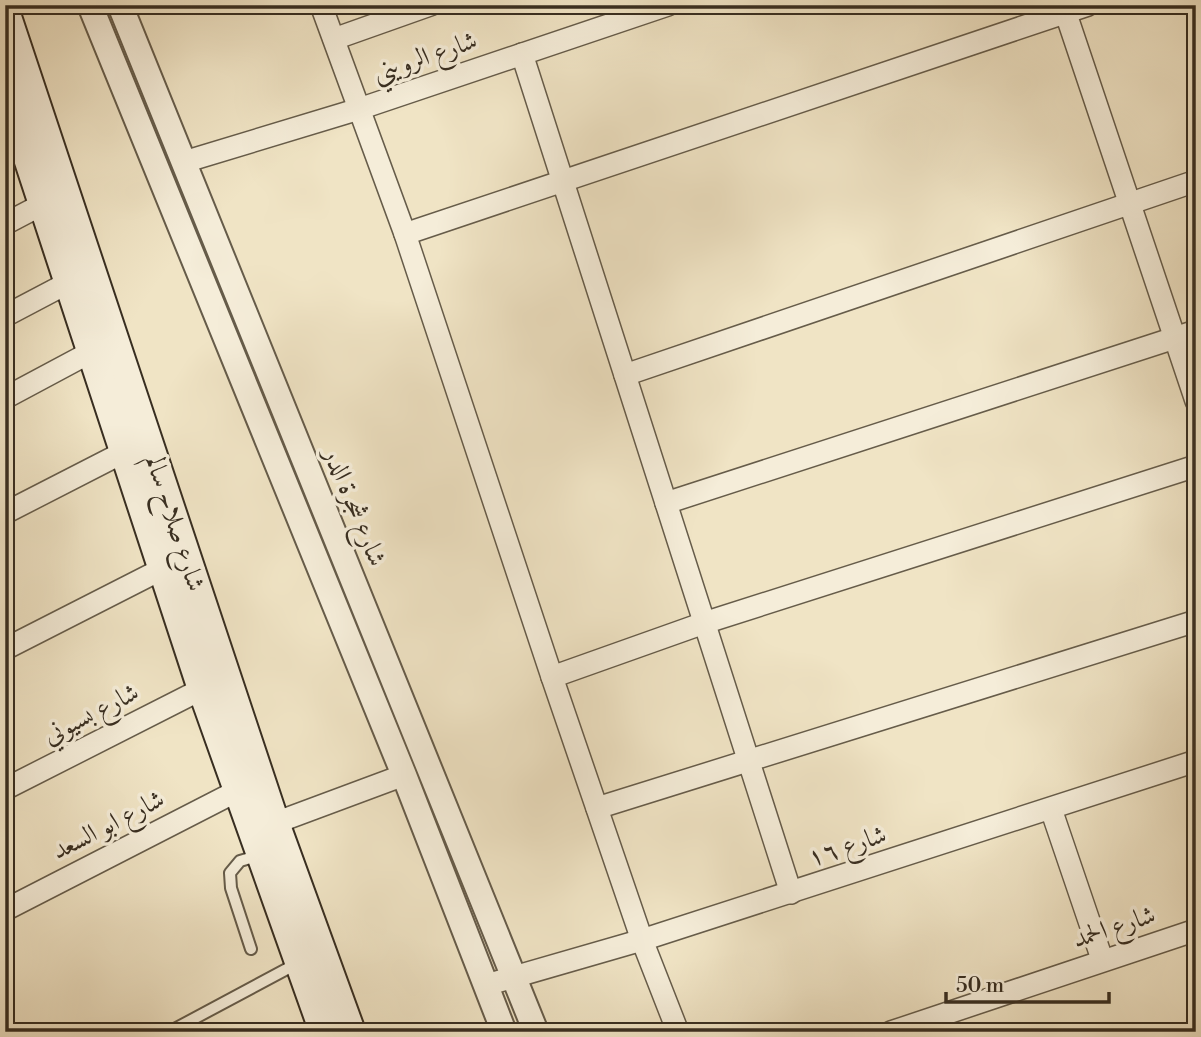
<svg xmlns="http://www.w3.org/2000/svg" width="1201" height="1037" font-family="'Libre Bodoni',Amiri,serif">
<rect width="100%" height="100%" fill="#f0e4c5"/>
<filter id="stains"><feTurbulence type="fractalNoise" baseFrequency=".00286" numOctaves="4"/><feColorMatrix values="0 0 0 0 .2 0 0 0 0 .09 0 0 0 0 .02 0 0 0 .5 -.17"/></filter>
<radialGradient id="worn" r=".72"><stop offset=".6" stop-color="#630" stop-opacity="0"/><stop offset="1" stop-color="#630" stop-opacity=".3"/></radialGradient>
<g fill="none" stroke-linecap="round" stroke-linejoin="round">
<g stroke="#665c4a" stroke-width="14">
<g id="service">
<path d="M251,949l-20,-61 -1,-15 10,-12 20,-6"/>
<path d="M169,1032l129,-69"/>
</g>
</g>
<g stroke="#665c4a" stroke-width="24">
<g id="minor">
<path d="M321,5l84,229 147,443 90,263 36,92"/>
<path d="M1063,5l133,396"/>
<path d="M334,39l96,-34"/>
<path d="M522,54l269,839"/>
<path d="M184,162l175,-53 309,-104"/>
<path d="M5,224l38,-20"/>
<path d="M405,234l683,-229"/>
<path d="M5,316l74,-39"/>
<path d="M625,375l571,-194"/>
<path d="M5,398l86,-46"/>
<path d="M666,503l530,-172"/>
<path d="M5,513l119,-61"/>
<path d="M5,649l157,-80"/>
<path d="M552,677l152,-54 492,-157"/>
<path d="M5,789l197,-100"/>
<path d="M597,808l599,-187"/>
<path d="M1051,809l51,150"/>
<path d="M275,823l129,-48"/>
<path d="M5,910l232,-119"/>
<path d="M486,985l156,-45 554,-179"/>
<path d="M891,1032l305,-102"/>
</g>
</g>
<g stroke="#665c4a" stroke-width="28">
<g id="tertiary">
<path d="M90,5l314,770 100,257"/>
<path d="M120,5l416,1027"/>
</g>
</g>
<g stroke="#382e21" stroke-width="32">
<g id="secondary">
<path d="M5,11l270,812 76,209"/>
<path d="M5,88l197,601 122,343"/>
</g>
</g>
<use href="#service" stroke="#f5edd9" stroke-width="10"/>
<use href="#minor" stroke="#f5edd9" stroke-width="21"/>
<use href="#tertiary" stroke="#f5edd9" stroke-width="24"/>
<use href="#secondary" stroke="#f5edd9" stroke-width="28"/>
</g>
<g text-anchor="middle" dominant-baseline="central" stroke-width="7" stroke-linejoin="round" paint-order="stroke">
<g font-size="26" fill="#382e21" stroke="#f5edd9">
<text transform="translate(425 57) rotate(-19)">شارع الرويني</text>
<text transform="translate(355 507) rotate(68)">شارع شجرة الدر</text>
<text transform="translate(175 523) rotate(72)">شارع صلاح سالم</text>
<text transform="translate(91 714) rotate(-27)">شارع بسيوني</text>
<text transform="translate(108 825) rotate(-27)">شارع ابو السعد</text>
<text transform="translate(847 846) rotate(-18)">شارع ١٦</text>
<text transform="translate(1114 927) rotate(-18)">شارع الحمد</text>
</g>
</g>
<rect width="1201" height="1037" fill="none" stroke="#f0e4c5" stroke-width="28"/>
<rect x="7" y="7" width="1187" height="1023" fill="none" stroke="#382e21" stroke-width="3.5"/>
<rect x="14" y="14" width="1173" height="1009" fill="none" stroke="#382e21" stroke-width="2"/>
<path d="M946 992v10h163v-10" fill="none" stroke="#382e21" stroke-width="3.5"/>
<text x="956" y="992" font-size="21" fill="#382e21" stroke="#f5edd9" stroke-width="5" paint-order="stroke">50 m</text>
<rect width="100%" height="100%" filter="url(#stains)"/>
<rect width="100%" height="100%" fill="url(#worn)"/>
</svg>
